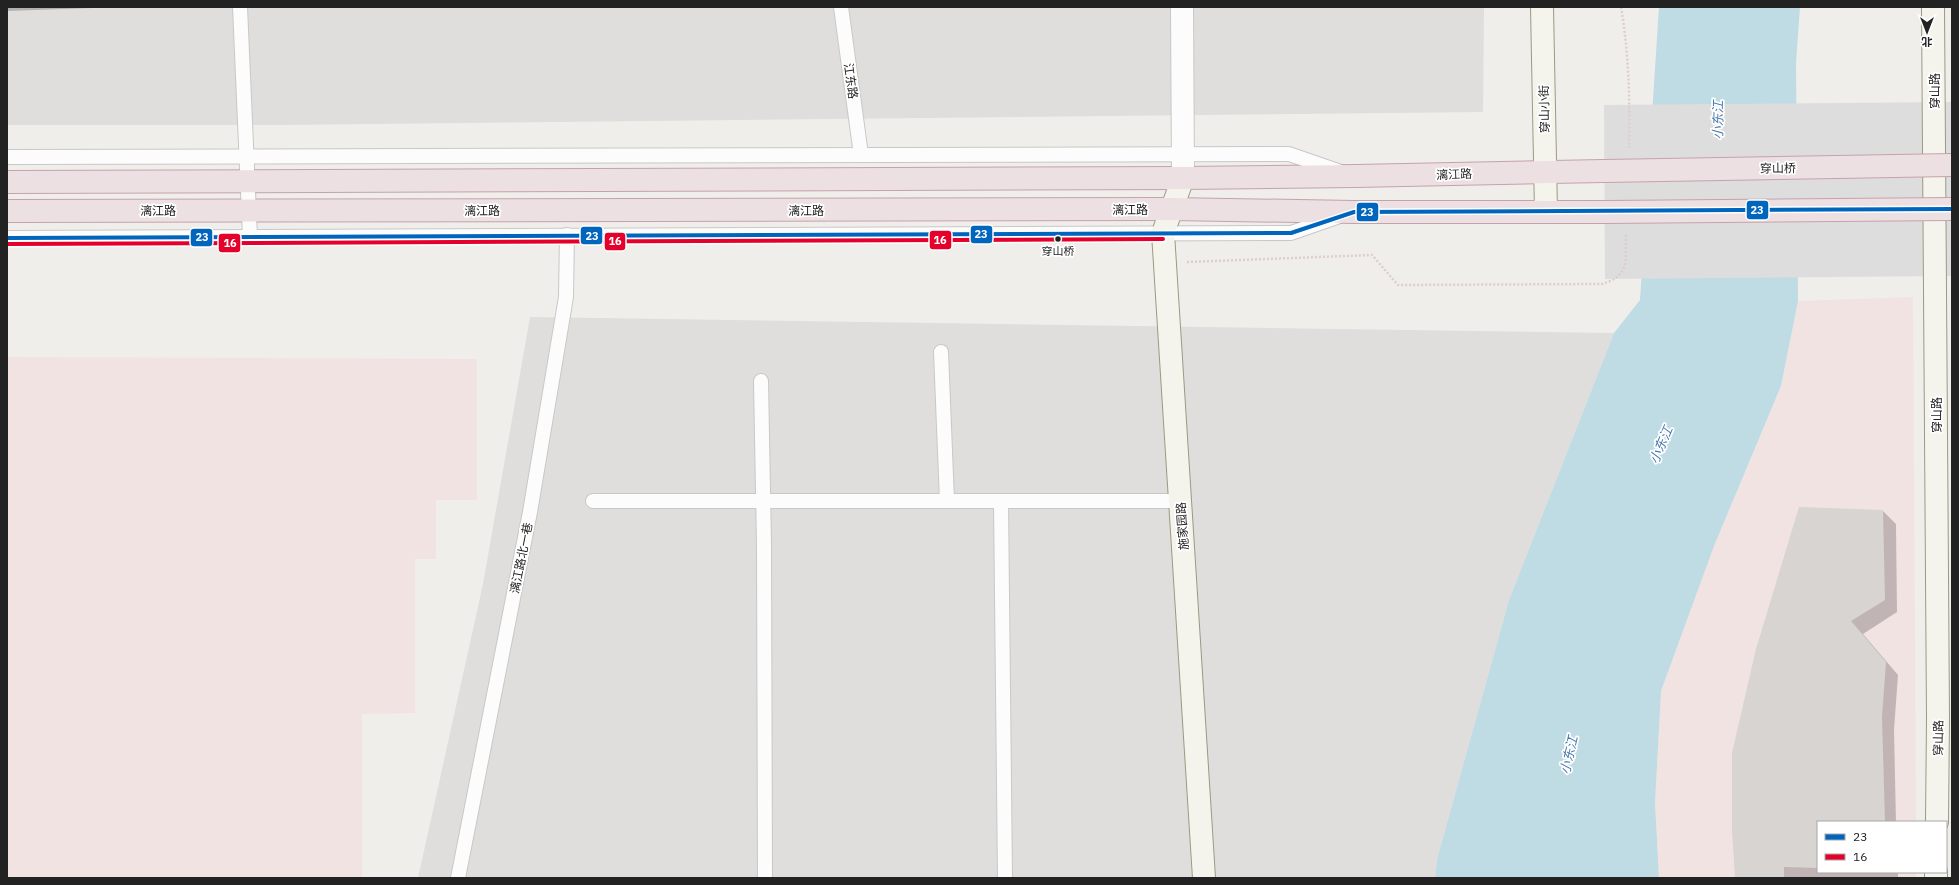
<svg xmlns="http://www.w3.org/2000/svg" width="1959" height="885" font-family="'IBM Plex Sans','Noto Sans SC',sans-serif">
<rect width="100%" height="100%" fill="#f0eeeb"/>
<g fill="#dfdedc">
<path d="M7,7h1477l-1,105 -1203,13h-273z"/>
<path d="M530,317l1084,16 -105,267 -72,259 -2,19h-1017l65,-294z"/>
</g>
<g fill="#f1e3e1">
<path d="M1913,297l3,525h-98v50h98v6h-257l-4,-75 6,-112 53,-145 67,-159 17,-86z"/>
<path d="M7,357l470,2v141h-41v59h-21v154l-53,1v164h-355z"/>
</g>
<path fill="#bfdbe3" d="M1659,7h141l-4,56 2,238 -17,85 -67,160 -53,145 -6,112 4,75h-224l2,-19 72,-259 105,-267 26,-33z"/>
<path fill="#dedddd" d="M1952,102v174l-347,3 -1,-174z"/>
<g fill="#0003">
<path d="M7,7h114l-114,4z"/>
<path d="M1883,511l13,13 1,88 -34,22 35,41 -4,55 2,92h-78v50h80v6h-162z"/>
</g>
<path fill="#d7d4d2" d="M1799,507l84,3 2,90 -34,21 35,41 -4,55 3,105h-67v46l-34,-1v11h-49l-3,-48v-77l24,-104z"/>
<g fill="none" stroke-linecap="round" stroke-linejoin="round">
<g stroke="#c9c8c7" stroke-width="16">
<g id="lane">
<path d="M240,7l10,230"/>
<path d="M841,7l20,148"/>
<path d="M7,157l1282,-3 52,18"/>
<path d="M7,238l1284,-5 49,-17"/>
<path d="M941,352l6,149"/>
<path d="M761,381l3,164 1,333"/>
<path d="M593,501h587"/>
<path d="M1001,501l4,377"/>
<path d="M458,878l72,-366 36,-215 1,-62"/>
</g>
</g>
<g stroke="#c9c8c7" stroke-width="24">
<path id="street" d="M1182,7l1,171"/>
</g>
<g stroke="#999a82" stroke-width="24">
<g id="secondary">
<path d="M1542,7l4,205"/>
<path d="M1933,7l5,711 -1,104"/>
<path d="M1183,178l-20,55 41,645"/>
<path d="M1936,878v-6"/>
</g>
</g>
<g stroke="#c5a2ac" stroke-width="24">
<g id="highway">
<path d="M7,182l1176,-4 172,-2 249,-5"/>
<path d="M7,211l1164,-2 183,3h251"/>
</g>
</g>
<g stroke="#dccecd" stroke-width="2.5" stroke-dasharray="2 2" stroke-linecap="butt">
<path d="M1621,7c8,47 9,93 8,141"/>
<path d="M1187,262l185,-7 26,30 204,-1c29,-9 23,-23 24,-49"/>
</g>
<use href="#lane" stroke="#fdfcfc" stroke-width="14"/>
<use href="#street" stroke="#fdfcfc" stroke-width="22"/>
<use href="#secondary" stroke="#f4f4ed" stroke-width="22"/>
<use href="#highway" stroke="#ece0e2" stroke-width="22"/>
<g stroke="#c5a2ac" stroke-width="24" stroke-linecap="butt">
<g id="highway-bridge">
<path d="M1604,171l348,-6"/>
<path d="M1605,212l347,-3"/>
</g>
</g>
<use href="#highway-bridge" stroke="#ece0e2" stroke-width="22"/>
<g stroke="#fff" stroke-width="7">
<path id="bus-1" d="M7,238l1284,-5 63,-21 598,-3"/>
</g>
<g stroke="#fff" stroke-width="7">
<path id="bus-2" d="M7,244l1156,-5"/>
</g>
<use href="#bus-1" stroke="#0065bd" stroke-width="4"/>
<use href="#bus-2" stroke="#e4002b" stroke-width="4"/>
</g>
<circle fill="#222" stroke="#fff" stroke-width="1.5" cx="1058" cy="239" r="3.5"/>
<g text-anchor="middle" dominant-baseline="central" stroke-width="3.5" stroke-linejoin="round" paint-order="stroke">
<g font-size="11" fill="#222" stroke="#fff">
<text x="1058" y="251">穿山桥</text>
</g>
<g font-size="12" fill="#222" stroke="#fff">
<text transform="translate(851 81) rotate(82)">江东路</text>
<text transform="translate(1934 91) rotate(-90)">穿山路</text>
<text transform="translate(1544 109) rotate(-91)">穿山小街</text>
<text transform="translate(1778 168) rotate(-1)">穿山桥</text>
<text transform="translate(1454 174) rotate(-2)">漓江路</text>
<text x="1130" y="209">漓江路</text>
<text x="158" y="210">漓江路</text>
<text x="482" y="210">漓江路</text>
<text x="806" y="210">漓江路</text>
<text transform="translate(1936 415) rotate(-90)">穿山路</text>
<text transform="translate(1182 526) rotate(-94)">施家园路</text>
<text transform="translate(521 558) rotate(-79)">漓江路北一巷</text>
<text transform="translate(1938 738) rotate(-89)">穿山路</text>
</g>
<g font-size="13" font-style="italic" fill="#4a7aab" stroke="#fff">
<text transform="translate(1718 120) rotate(-89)">小东江</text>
<text transform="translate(1661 445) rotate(-67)">小东江</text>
<text transform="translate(1569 755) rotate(-77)">小东江</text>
</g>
</g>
<g stroke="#fff" stroke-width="1.5">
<rect x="1746" y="200" width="23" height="20" rx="4" fill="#0065bd"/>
<rect x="1356" y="202" width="23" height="20" rx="4" fill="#0065bd"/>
<rect x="970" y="225" width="23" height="19" rx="4" fill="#0065bd"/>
<rect x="580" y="226" width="23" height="19" rx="4" fill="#0065bd"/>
<rect x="190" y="228" width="23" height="19" rx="4" fill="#0065bd"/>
<rect x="929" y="230" width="23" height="20" rx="4" fill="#e4002b"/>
<rect x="604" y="232" width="22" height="19" rx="4" fill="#e4002b"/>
<rect x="218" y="233" width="23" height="20" rx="4" fill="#e4002b"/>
</g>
<g font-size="11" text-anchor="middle" font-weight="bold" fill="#fff">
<text x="1757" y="214">23</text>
<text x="1367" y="216">23</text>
<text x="981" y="238">23</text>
<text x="592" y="240">23</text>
<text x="202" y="241">23</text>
<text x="940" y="244">16</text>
<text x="615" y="245">16</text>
<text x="230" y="247">16</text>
</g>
<rect width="1959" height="885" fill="none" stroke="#222222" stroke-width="16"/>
<rect x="1817" y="821" width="130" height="52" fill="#ffffff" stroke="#a7a7a7"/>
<rect x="1825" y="834" width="20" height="6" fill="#0065bd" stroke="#a7a7a7"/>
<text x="1853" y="841" font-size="12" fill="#222222">23</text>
<rect x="1825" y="854" width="20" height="6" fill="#e4002b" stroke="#a7a7a7"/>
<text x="1853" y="861" font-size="12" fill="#222222">16</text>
<g transform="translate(1927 32) rotate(180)" stroke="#ffffff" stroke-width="3" paint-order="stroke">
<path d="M0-3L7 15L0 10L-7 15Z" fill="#222222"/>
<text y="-6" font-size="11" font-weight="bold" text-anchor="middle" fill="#222222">北</text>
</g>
</svg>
